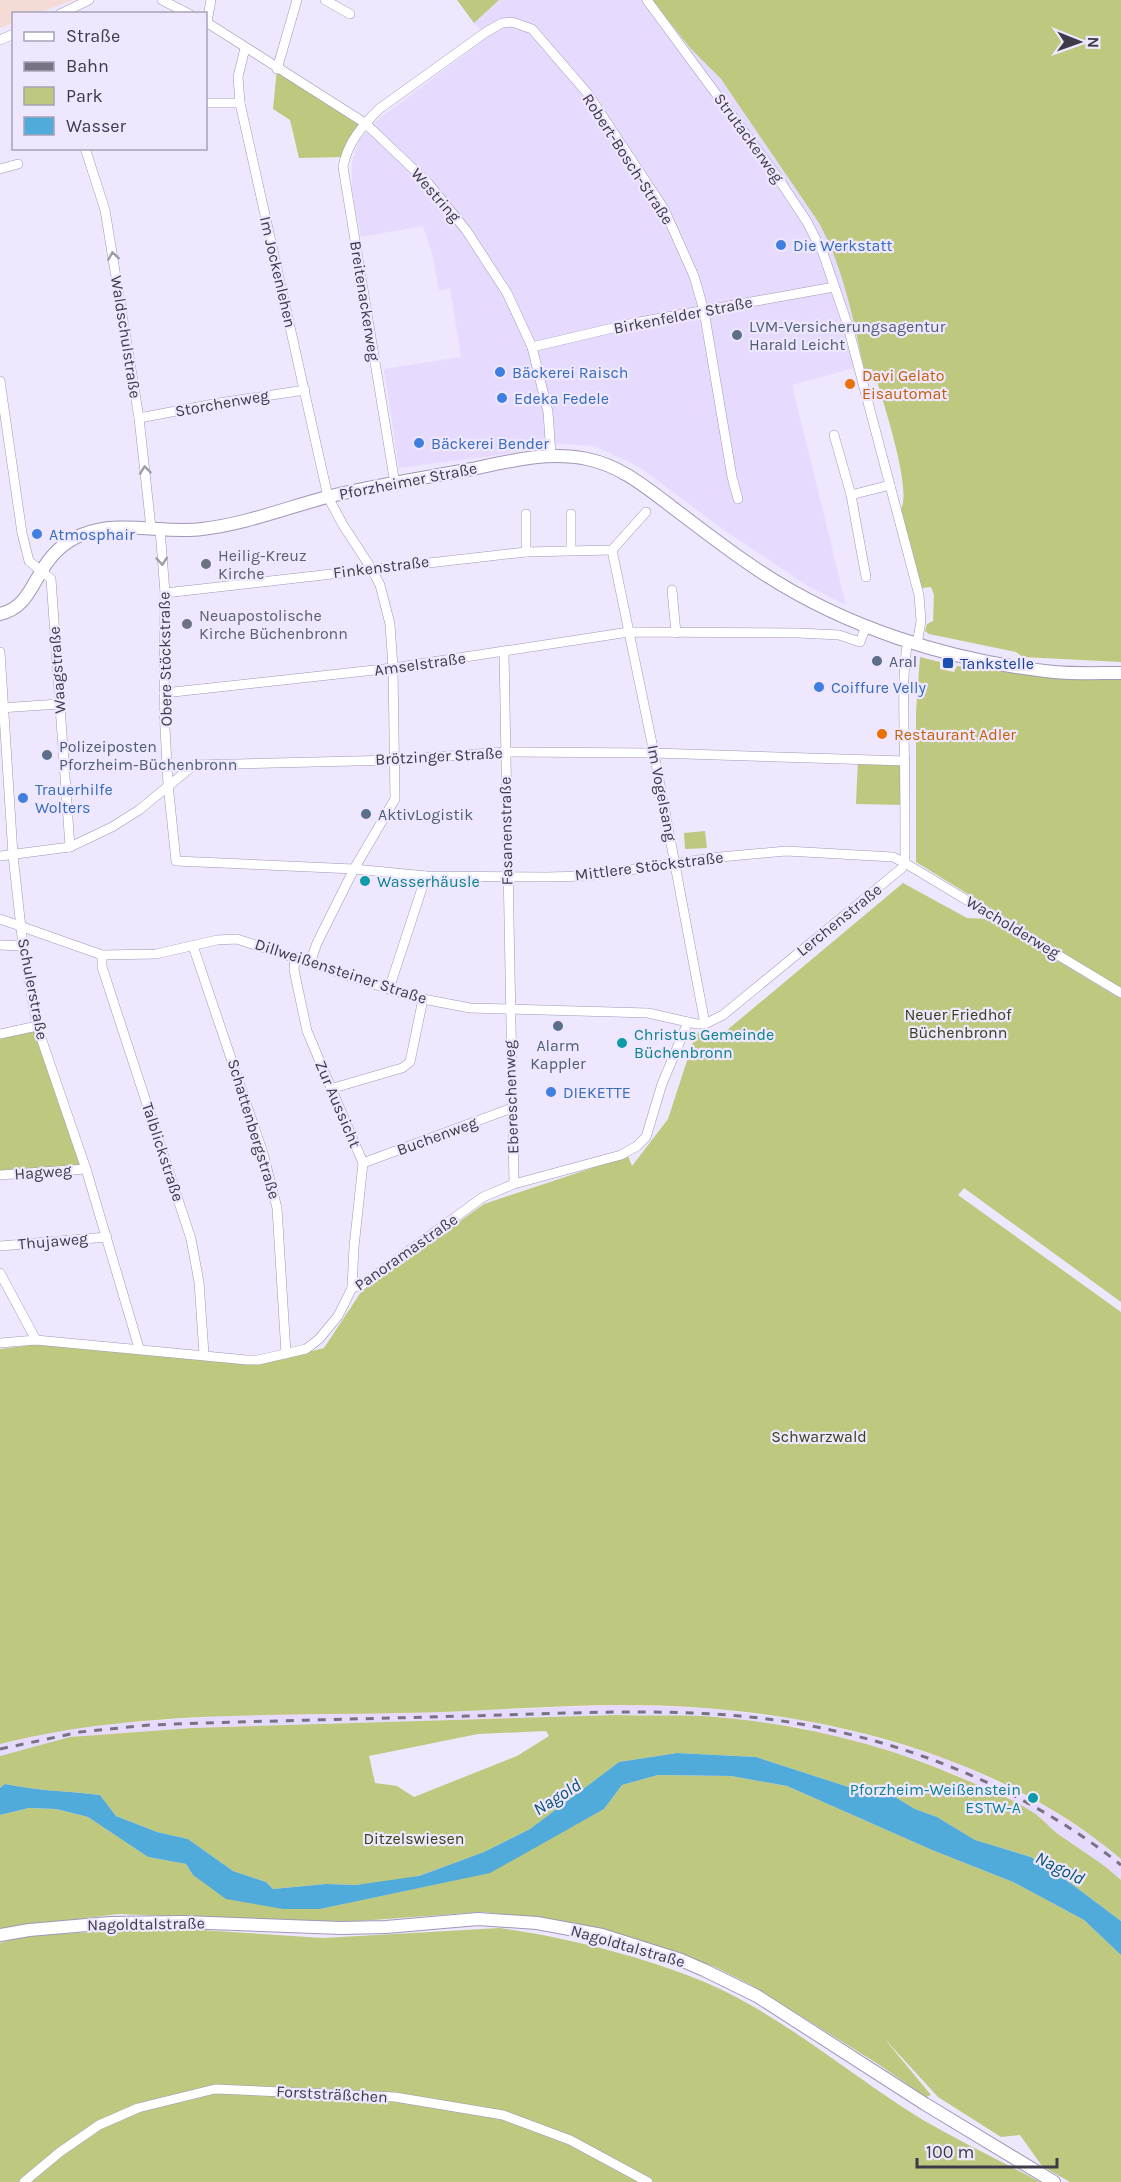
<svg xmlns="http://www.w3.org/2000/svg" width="1121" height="2182" font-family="Karla,sans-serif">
<rect width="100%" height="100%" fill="#eee7fd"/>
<g fill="#e6dbfe">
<path d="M499,0h153l39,49 30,30 98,144 11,20 12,31 22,95 -10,-1 -62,17 54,220 -38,-19 -80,-53 -89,-66 -44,-21 -34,-2 -63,11 -99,13 -15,-99 77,-12 -11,-69 -11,3 -6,-34 -10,-31 -62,11 -9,-47v-27l7,-23 17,-19 111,-83 -13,-15z"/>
<path d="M626,1705l81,3 95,12 62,14 88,26 95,47 51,33 23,19v21l-12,-11 -52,-36 -23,-20 -81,-40 -40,-15 -114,-31 -95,-11 -88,-1 -426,13 -120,9 -70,19v-12l38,-10 52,-9 167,-11 154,-1z"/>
</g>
<path fill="#f5dbd5" d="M0,0h73l-35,13 -24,1 -1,9 -13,5z"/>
<g fill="#bfc87f" fill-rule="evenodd">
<path d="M457,0h42l-25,23z"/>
<path d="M652,0h469v662l-98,-5 -7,-5 -87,-18 -4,-3 2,-7 6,-3 1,-26 -3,-8 -9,1 -21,-79c11,-19 -17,-104 -24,-128l-5,-12h-8c-11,-50 -20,-100 -45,-146l-98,-144 -30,-30z"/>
<path d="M277,69l88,54 -21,34 -45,1 -9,-38 -17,-11z"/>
<path d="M920,657l20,5v7l14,3 3,-6 97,12 67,1v623l-157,-114 -6,7 163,117v547c-132,-112 -325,-154 -495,-154 -76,0 -152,7 -227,8 -133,3 -269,-2 -399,31v-395l40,-5 224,19 60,-15 37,-56 123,-88 144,-48 4,10 36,-47 28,-86 30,-2 177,-148 64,35 21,1 128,77 4,-8 -204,-126v-150z"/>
<path d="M858,759l47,2v44l-49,-1z"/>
<path d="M705,831l2,17 -22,1 -1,-16z"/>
<path d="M35,1029l47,138 -82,5v-136z"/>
<path d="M616,1715c29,1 59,0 87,1 89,6 180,27 261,63 24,10 49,20 70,34 9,6 16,15 24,21 21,15 44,28 63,46v41l-52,-39 -38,-25 -56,-17 -38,-23 -22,-8 -20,-12 -19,-1 -120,-39 -79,-4 -58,9 -89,67 -46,23 -65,24 -22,5 -41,4 -30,-1 -53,5 -7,-7 -33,-11 -45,-32 -31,-7 -41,-16 -16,-21c-32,-4 -63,-4 -95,-11l-5,4v-32l70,-19 122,-9zM546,1731l3,5 -32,20 -103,41 -17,-11 -22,-3 -6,-27 109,-22z"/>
<path d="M658,1775l73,1 56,10 145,64 81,32 71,38 37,35v227h-51l-28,-16 -22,-31 -19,2 -63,-40 -55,-60 48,58 -5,2 -48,-33 -127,-79 -36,-18 -28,-10 -144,-38 -61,-7 -151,11 -213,-9 -118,15v-114l29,-7 27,1 32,8 60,40 38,7 7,11 90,34h37l121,-26 99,-39 64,-35 18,-24z"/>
<path d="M500,1928c66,9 146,29 207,55 78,34 144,93 216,137 38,22 78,41 117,62h-1040v-239l24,-7 103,-6h74l122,8z"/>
</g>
<path fill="#50abdb" d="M677,1753l79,4 120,39 19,1 20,12 22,8 38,23 56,17 38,25 52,39v34l-37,-35 -71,-38 -81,-32 -145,-64 -56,-10 -73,-1 -36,10 -18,24 -114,64 -170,36h-37l-57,-10 -33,-24 -7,-11 -38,-7 -60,-40 -32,-8 -27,-1 -29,7v-27l5,-4c32,7 63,7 95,11l16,21 41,16 31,7 45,32 33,11 7,7 53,-5 30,1 63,-9 65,-24 46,-23 89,-67z"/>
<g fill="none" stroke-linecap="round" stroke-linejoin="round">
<g stroke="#a197b8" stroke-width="10">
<g id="minor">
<path d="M162,0l27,14"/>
<path d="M325,0l25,14"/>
<path d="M647,0l131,178 29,44 16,31 24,70 72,272 2,26 -4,23"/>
<path d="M60,14l29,-14"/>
<path d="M206,22l159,101 63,60 38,47 41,63 25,54 16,65 3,43"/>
<path d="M207,22l4,-22"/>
<path d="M0,40l14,-6"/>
<path d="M245,48l-7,29 2,26 88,394 15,28 28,43 9,17 10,39 3,44 2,131 -41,70 -37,74 -7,20"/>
<path d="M277,69l20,-69"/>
<path d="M206,103h34"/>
<path d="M85,148l20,62 34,208 12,110"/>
<path d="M0,169l18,-5"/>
<path d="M532,347l102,-24 200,-36"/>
<path d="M0,381l22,152 7,28 22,18 19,268"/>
<path d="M139,418l80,-15 86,-13"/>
<path d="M834,435l17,60"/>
<path d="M395,484l-52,-317c4,-24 20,-42 36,-58l107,-77 16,-9 10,-1 20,7 56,65 76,115 30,67 10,35 28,166 6,22"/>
<path d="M526,514v38"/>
<path d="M571,514v36"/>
<path d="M160,529l5,64 -1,116 4,75 8,77 178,8 72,7 121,1 40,-1 133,-19 66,-6 107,6 12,6 216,130"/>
<path d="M612,550l42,203 51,271"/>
<path d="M866,577l-15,-82 39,-10"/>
<path d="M672,590l4,43"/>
<path d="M165,593l361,-41 86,-2 34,-38"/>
<path d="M0,652l13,203 10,91 14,80 49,143 53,179"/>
<path d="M504,652l10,532"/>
<path d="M164,693l229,-25 236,-36 169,1 41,2 21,7 6,-16"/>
<path d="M0,708l59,-4"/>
<path d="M0,856l70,-9 42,-20 27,-17 55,-45 201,-5 110,-8 149,1 251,8"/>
<path d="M0,919l102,36 54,-1 61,-14 20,-1 152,50 34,10 47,9 178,5 49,11h8l18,-9 179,-147 3,-5c0,-44 0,-87 -1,-130 0,-30 -2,-62 4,-92"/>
<path d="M0,945l23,1"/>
<path d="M193,946l70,207 14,55 9,146"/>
<path d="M102,955v12l89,272 8,43 5,72"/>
<path d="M295,957l-1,13 13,61 56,132 -9,84 -2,41"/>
<path d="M389,989l37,-113"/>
<path d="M0,1034l37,-8"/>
<path d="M330,1089l72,-21 8,-6 13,-63"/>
<path d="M363,1163l149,-55"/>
<path d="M0,1175l86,-6"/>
<path d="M0,1246l107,-9"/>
<path d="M0,1273l36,67"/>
<path d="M0,1343l36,-3 211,20h11l48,-11 13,-10 19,-23 14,-28 10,-3 121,-88 31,-13 107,-29 16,-9 9,-9 16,-53 26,-62"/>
<path d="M24,2182l36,-30 39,-27 39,-17 77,-19 180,8 108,18 67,25 78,42"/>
</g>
</g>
<g stroke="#a197b8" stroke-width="14">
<g id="major">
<path d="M0,614c24,-6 29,-23 41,-42 9,-16 23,-30 40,-37 39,-16 81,-1 121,-6 43,-5 84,-21 125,-32 48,-12 97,-19 145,-28 38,-8 76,-18 115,-10 35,7 61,30 89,51 26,20 52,40 79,58 87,59 194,93 299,104 22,2 45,1 67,1"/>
<path d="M0,1935l29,-5 81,-7 73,-1 158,6 45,-1 92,-8 59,4 65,12 79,25 23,10 53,26 168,108 129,78"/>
</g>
</g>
<use href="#minor" stroke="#fff" stroke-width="9"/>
<use href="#major" stroke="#fff" stroke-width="12"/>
<path stroke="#787384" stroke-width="3" stroke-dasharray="8 8" stroke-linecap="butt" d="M0,1749l80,-17 69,-7c106,-4 212,-6 318,-9 91,-2 183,-8 273,0 135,12 275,64 381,149"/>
</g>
<defs><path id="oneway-chevron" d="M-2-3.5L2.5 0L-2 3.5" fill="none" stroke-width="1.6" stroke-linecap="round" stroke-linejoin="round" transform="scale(1.5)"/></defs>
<g stroke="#9e9ca4">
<use href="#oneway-chevron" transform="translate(113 256) rotate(-99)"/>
<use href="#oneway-chevron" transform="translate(145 470) rotate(-96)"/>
<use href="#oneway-chevron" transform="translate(162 561) rotate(86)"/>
</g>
<g fill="#3f7fe0" stroke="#eee7fd" stroke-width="2">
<circle cx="781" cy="245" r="6"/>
<circle cx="500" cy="372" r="6"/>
<circle cx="502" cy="398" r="6"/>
<circle cx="419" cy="443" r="6"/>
<circle cx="37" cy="534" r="6"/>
<circle cx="819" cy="687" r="6"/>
<circle cx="23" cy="798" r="6"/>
<circle cx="551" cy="1092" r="6"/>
</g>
<g fill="#5c6f8a" stroke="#eee7fd" stroke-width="2">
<circle cx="737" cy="335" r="6"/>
<circle cx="877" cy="661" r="6"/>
<circle cx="47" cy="755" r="6"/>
<circle cx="366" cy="814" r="6"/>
<circle cx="558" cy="1026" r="6"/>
</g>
<g fill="#e8710a" stroke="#eee7fd" stroke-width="2">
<circle cx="850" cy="384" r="6"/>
<circle cx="882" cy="734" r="6"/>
</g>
<g fill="#6b7280" stroke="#eee7fd" stroke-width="2">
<circle cx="206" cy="564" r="6"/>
<circle cx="187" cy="624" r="6"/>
</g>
<rect fill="#1a4fb4" stroke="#eee7fd" stroke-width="2" x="942" y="657" width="12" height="12" rx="3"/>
<g fill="#0f9aa8" stroke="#eee7fd" stroke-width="2">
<circle cx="365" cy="881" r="6"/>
<circle cx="622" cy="1043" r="6"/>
<circle cx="1033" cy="1798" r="6"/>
</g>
<g text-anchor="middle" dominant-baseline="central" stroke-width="4.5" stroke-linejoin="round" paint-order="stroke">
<g font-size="16" fill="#3e3a48" stroke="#eee7fd">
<text transform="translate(749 138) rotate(54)">Strutackerweg</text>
<text transform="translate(628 159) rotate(57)">Robert-Bosch-Straße</text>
<text transform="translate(436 195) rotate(49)">Westring</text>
<text transform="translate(278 272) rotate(77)">Im Jockenlehen</text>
<text transform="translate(365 301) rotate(81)">Breitenackerweg</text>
<text transform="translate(683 315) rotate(-11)">Birkenfelder Straße</text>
<text transform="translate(126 337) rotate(81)">Waldschulstraße</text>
<text transform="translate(222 403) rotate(-10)">Storchenweg</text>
<text transform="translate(408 481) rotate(-11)">Pforzheimer Straße</text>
<text transform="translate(381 567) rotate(-7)">Finkenstraße</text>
<text transform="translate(165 659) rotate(-91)">Obere Stöckstraße</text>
<text transform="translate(420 664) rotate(-8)">Amselstraße</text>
<text transform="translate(57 670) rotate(-94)">Waagstraße</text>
<text transform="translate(439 756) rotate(-3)">Brötzinger Straße</text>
<text transform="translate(662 793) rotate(79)">Im Vogelsang</text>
<text transform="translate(506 831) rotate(-91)">Fasanenstraße</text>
<text transform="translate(649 866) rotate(-7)">Mittlere Stöckstraße</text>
<text transform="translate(839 920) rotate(-39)">Lerchenstraße</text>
<text transform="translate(1013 927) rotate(31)">Wacholderweg</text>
<text transform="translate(341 971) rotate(18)">Dillweißensteiner Straße</text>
<text transform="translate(33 989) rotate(79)">Schulerstraße</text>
<text transform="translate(511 1097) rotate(-92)">Ebereschenweg</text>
<text transform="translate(338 1104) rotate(67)">Zur Aussicht</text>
<text transform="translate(254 1129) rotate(73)">Schattenbergstraße</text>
<text transform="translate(437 1136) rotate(-20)">Buchenweg</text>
<text transform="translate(163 1152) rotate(72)">Talblickstraße</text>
<text transform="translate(43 1172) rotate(-4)">Hagweg</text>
<text transform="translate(53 1241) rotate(-5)">Thujaweg</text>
<text transform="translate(406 1252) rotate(-35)">Panoramastraße</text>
<text transform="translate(146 1924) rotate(-1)">Nagoldtalstraße</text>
<text transform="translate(628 1946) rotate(16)">Nagoldtalstraße</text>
<text transform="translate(332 2094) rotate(3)">Forststräßchen</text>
</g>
<g font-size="16" fill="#366cbe" stroke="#eee7fd" text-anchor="start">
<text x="793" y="245">Die Werkstatt</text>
<text x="512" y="372">Bäckerei Raisch</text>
<text x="514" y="398">Edeka Fedele</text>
<text x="431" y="443">Bäckerei Bender</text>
<text x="49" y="534">Atmosphair</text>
<text x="831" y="687">Coiffure Velly</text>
<text x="35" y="789">Trauerhilfe<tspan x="35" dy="18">Wolters</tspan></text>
<text x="563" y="1092">DIEKETTE</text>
</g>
<g font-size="16" fill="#4e5e75" stroke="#eee7fd" text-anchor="start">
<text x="749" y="326">LVM-Versicherungsagentur<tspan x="749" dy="18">Harald Leicht</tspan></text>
<text x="889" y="661">Aral</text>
<text x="59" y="746">Polizeiposten<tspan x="59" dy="18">Pforzheim-Büchenbronn</tspan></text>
<text x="378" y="814">AktivLogistik</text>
<text x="558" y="1045" text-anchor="middle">Alarm<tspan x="558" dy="18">Kappler</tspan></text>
</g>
<g font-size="16" fill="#c56008" stroke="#eee7fd" text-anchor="start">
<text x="862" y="375">Davi Gelato<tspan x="862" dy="18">Eisautomat</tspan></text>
<text x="894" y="734">Restaurant Adler</text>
</g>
<g font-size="16" fill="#5b616d" stroke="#eee7fd" text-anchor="start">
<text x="218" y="555">Heilig-Kreuz<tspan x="218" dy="18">Kirche</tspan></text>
<text x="199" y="615">Neuapostolische<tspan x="199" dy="18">Kirche Büchenbronn</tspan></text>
</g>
<g font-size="16" fill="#164399" stroke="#eee7fd" text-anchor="start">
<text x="960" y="663">Tankstelle</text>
</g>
<g font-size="16" fill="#0d838f" stroke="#eee7fd" text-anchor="start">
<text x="377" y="881">Wasserhäusle</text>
<text x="634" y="1034">Christus Gemeinde<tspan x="634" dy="18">Büchenbronn</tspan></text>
<text x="1021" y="1789" text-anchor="end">Pforzheim-Weißenstein<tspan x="1021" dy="18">ESTW-A</tspan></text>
</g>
<g font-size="16" fill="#3b3f1a" stroke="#eee7fd">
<text x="958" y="1014">Neuer Friedhof<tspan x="958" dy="18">Büchenbronn</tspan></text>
<text x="819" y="1436">Schwarzwald</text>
<text x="414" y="1838">Ditzelswiesen</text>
</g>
<g font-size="18" font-style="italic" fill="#085373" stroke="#eee7fd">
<text transform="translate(557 1797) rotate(-32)">Nagold</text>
<text transform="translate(1060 1868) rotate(27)">Nagold</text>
</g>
</g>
<rect x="12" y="12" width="195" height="138" fill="#eee7fd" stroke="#a8a2b5" stroke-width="1.5"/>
<rect x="24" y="32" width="30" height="9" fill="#ffffff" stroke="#a8a2b5" stroke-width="1.5"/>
<text x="66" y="42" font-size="18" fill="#3e3a48">Straße</text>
<rect x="24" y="62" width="30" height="9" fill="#787384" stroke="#a8a2b5" stroke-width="1.5"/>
<text x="66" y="72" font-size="18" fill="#3e3a48">Bahn</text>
<rect x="24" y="87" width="30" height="18" fill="#bfc87f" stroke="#a8a2b5" stroke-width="1.5"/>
<text x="66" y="102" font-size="18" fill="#3e3a48">Park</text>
<rect x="24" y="117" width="30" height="18" fill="#50abdb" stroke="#a8a2b5" stroke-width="1.5"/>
<text x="66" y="132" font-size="18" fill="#3e3a48">Wasser</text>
<g transform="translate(1079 42) rotate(91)" stroke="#eee7fd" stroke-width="4.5" paint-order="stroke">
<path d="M0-4.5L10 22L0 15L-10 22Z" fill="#3e3a48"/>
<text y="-9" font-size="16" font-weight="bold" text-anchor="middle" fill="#3e3a48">N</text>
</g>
<path d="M917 2158v9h140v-9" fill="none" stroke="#3e3a48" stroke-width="3"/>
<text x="926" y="2158" font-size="18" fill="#3e3a48" stroke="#eee7fd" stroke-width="4.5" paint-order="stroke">100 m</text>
</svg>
